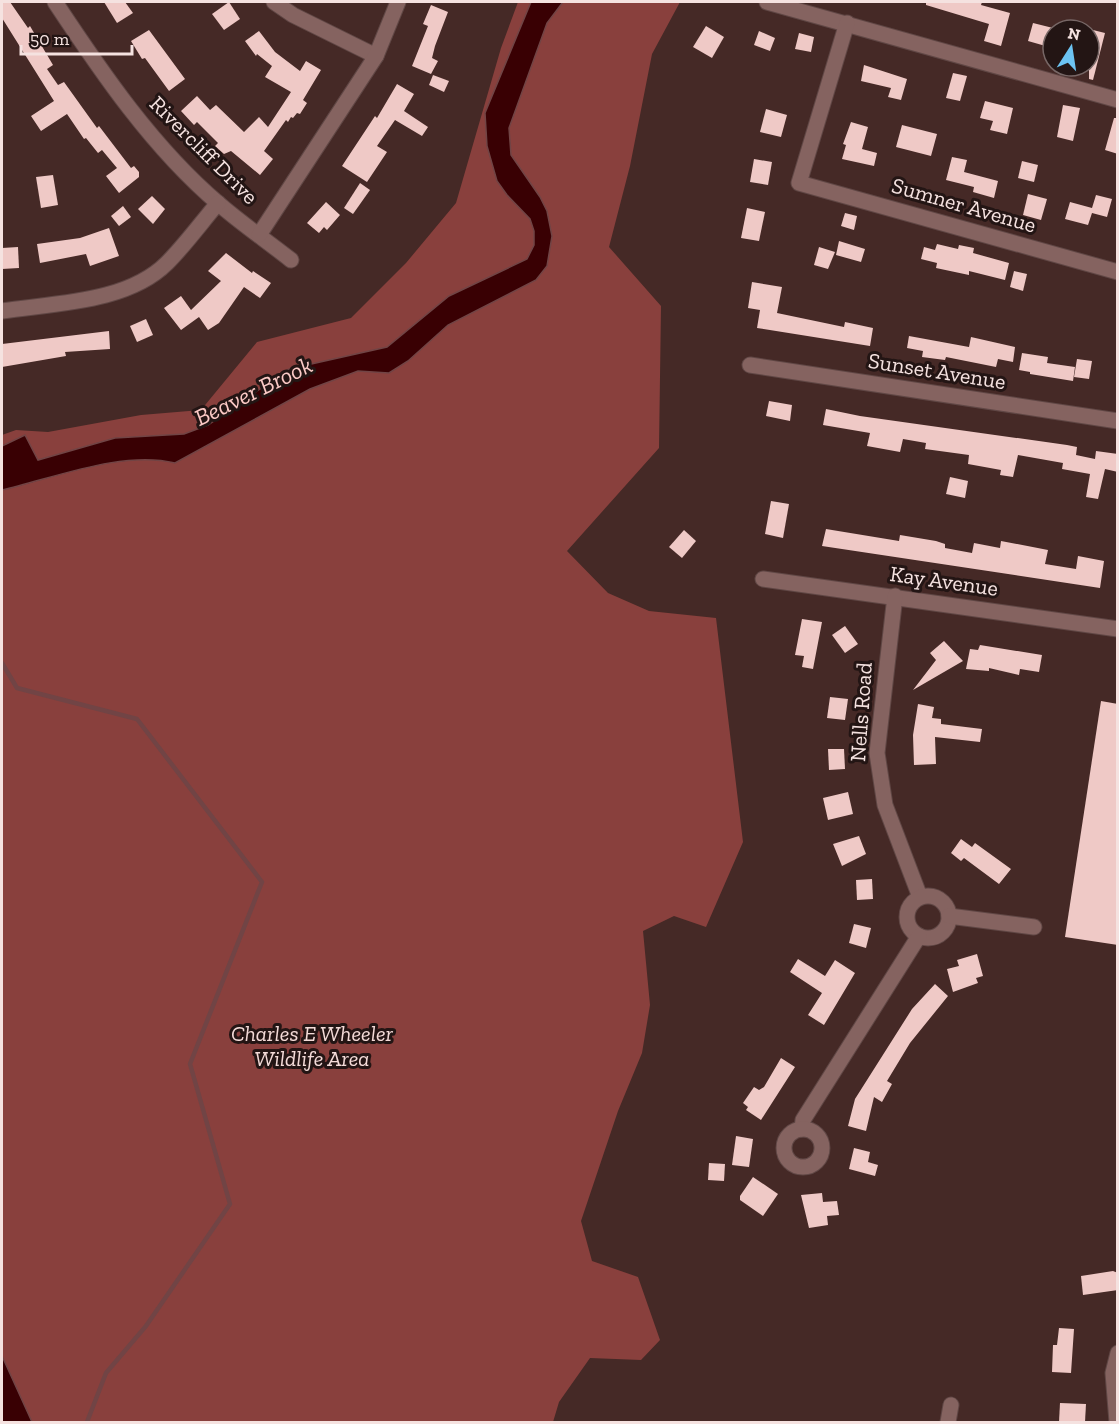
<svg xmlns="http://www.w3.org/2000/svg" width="1119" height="1424" font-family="'Zilla Slab',serif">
<rect width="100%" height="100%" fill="#452926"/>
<path fill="#89403d" d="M518,2h162l-28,52 -22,112 -21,81 52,59 -2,142 -92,103 41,42 41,18 67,7 27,224 -37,85 -32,-11 -31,15 7,74 -8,48 -24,58 -37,110 11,40 46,16 22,63 -19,20 -51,-2 -31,44 -6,20h-551v-987l14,-5 32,2 93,-17 60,-5 56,-68 94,-24 55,-55 50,-60 45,-155z"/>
<g fill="#390003" stroke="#714445" stroke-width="1.5">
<path d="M531,2h32l-16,21 -38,105 2,27 29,42 7,14 5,25 -5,30 -11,14 -88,45 -40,36 -19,12 -31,-2 -48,18 -135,74c-52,-13 -121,15 -173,27v-44l23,-11 13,25 77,-22 69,-4 24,-9 81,-56 98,-22 62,-51 78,-37 7,-14v-14l-4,-12 -23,-24 -10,-14 -10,-35 -2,-33z"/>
<path d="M2,1356l30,66h-30z"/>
</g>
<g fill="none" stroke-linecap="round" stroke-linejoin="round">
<path stroke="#714445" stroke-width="4.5" d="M2,663l15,25 120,31 125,163 -72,182 40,140 -84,122 -40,47 -19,49"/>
</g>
<g fill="#efc9c6">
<path d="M2,2h8l18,26 2,-2 23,39 -6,4 11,16 6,-3 33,46 2,-2 32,42 3,-2 5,6v5l-20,16 -13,-17 11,-8 -15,-18 -4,3 -12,-15 -2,1 -17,-25 -26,17 -10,-15 23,-15 -52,-83z"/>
<path d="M104,2h21l8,11 -16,10z"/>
<path d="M229,2l11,17 -16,11 -12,-16z"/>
<path d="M926,2h56l-1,3 29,8 -9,33 -17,-5 5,-17 -63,-19z"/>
<path d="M431,5l17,7 -13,34 -3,12 6,3 -7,13 -19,-8 16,-40 -5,-2z"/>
<path d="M1033,23l20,5v14l-3,-1 -1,6 -21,-6z"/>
<path d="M706,26l18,11 -12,21 -19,-11z"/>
<path d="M1089,29l16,4 -12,47 -4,-1z"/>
<path d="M149,30l36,49 -16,12 -24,-33 -3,1 -11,-18z"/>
<path d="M259,31l16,21 25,19 6,-10 15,9 -18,30 4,3 -7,11 -3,-1 -4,5 -2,-1 -3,5 -2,-2 -22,31 9,8 -13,16 -29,-24 -7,3 -9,-8 3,-3 -21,-21 -3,3 -13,-14 16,-15 13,14 6,-5 28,27 15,-15 9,10 23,-35 -26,-15 7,-11 -15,-12 -1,2 -11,-15z"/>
<path d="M759,31l16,7 -5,13 -16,-6z"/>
<path d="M799,33l15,4 -3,15 -16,-3z"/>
<path d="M864,65l43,14 -6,21 -13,-3 3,-9 -30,-7z"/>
<path d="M953,73l14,3 -7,25 -14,-3z"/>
<path d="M433,75l16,6 -5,11 -15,-7z"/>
<path d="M397,84l17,10 -10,17 24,16 -6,9 -27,-16 -18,26 10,6 -20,30 -25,-16 33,-50 2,2z"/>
<path d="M985,101l28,7 -6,26 -17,-4 3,-9 -13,-3z"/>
<path d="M1063,105l17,3 -7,33 -16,-4z"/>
<path d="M766,109l21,6 -6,22 -21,-5z"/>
<path d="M1114,118h4v36l-13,-4z"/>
<path d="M851,122l17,5 -6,22 15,4 -3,13 -32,-7 4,-14 -3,-1z"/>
<path d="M902,125l35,9 -6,22 -35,-9z"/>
<path d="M952,157l15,3 -3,12 34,9 -4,17 -21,-6 1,-5 -28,-7z"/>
<path d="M754,159l18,3 -4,23 -18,-3z"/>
<path d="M1022,161l16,4 -4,17 -16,-4z"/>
<path d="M53,175l5,30 -17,3 -5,-31z"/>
<path d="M360,183l10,7 -17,24 -9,-6z"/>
<path d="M1028,194l19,5 -6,21 -18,-5z"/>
<path d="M1096,195l16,4 -5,18 -15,-4 -4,12 -23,-6 5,-17 22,6z"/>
<path d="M152,196l13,13 -12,15 -15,-15z"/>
<path d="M326,202l14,13 -13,15 -3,-3 -5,6 -12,-10z"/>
<path d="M123,206l8,11 -12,9 -8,-10z"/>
<path d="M747,208l18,4 -6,29 -18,-3z"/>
<path d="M845,213l12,3 -3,14 -13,-4z"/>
<path d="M109,228l10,28 -29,10 -4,-12 -46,9 -3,-19 43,-6z"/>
<path d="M839,241l26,8 -4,13 -25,-7z"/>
<path d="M937,244l21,5 1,-4 15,3 -1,5 36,10 -4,17 -36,-9v4l-33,-7 1,-5 -16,-4 3,-12 11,3z"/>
<path d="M18,247l1,21 -17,1v-21z"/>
<path d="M819,247l16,5 -7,17 -14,-4z"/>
<path d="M226,253l26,20 1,-2 18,12 -11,15 -16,-11 -25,36 -11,7 -9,-13 -18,13 -17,-22 17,-12 10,14 30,-29 -13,-10z"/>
<path d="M1014,271l13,3 -4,17 -13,-4z"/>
<path d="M752,282l30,5 -5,26 67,14 1,-5 28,6 -3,18 -113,-18 3,-18 -12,-2z"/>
<path d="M146,319l7,16 -16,7 -7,-16z"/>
<path d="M109,331l1,18 -45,3 1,4 -64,11v-23z"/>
<path d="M909,336l60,11 2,-10 44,10 -2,15 -15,-3 -2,8 -50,-10 -1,3 -23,-3 1,-6 -16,-3z"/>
<path d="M1022,353l26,4 -1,6 28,4 -2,14 -43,-7v-2l-11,-2z"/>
<path d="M1077,359l15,2 -3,18 -15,-2z"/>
<path d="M769,401l23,4 -2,16 -24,-5z"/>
<path d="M826,409l34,7 207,29 10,2 -1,8 19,4 1,-8 22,3v18l-13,-3 -7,30 -12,-2 4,-23 -28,-5 1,-6 -45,-8 -5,22 -13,-2 1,-5 -33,-6 1,-9 -44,-6 1,-6 -23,-4 -3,13 -33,-6 3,-13 -47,-8z"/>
<path d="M950,477l18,4 -3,17 -19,-4z"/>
<path d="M771,501l18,3 -6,34 -18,-4z"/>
<path d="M826,529l73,12 1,-6 36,6 9,3v4l27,5 2,-10 26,5 1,-7 47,9 -3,14 31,5 2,-13 26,5 -4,27 -278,-42z"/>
<path d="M684,530l12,11 -14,17 -13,-11z"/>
<path d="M802,619l20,3 -9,47 -11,-2 2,-11 -9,-1z"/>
<path d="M845,626l13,18 -13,9 -13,-18z"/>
<path d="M944,641l19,20 -50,29 23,-30 -6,-7z"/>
<path d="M980,645l62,10 -3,17 -19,-3 -1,6 -30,-7v3l-23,-2 4,-20 8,1z"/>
<path d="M830,697l18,2 -3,21 -18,-2z"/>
<path d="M1101,701l17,3v241l-53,-8z"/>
<path d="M918,704l16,3 -2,11 9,1v5l41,5 -2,13 -45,-5 1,27 -22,1 -1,-30z"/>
<path d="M828,749h16l1,20 -16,1z"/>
<path d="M848,792l5,22 -25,6 -5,-22z"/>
<path d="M859,836l7,18 -24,12 -9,-22z"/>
<path d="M961,839l11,8 3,-4 36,26 -12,15 -35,-26 -3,3 -10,-8z"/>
<path d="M872,879l1,20 -16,1 -1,-20z"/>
<path d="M854,924l17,4 -5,20 -17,-5z"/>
<path d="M977,954l6,22 -7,2 2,5 -25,9 -6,-23 12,-3 -2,-6z"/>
<path d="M798,959l27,17 10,-16 20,13 -31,52 -16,-10 14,-22 -32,-21z"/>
<path d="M935,984l13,12 -38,47 -23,38 5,3 -10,18 -8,-5 -8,34 -18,-5 7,-27 57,-90z"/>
<path d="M781,1058l14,9 -34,53 -15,-10 2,-3 -5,-4 11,-16 5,3 5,-3z"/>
<path d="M736,1136l17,3 -4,28 -17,-2z"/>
<path d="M854,1148l16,4 -2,10 10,3 -3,11 -26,-7z"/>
<path d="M709,1163l16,1 -1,17 -16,-1z"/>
<path d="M753,1177l25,17 -15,22 -23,-16v-4z"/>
<path d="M822,1193l1,9 14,-1 2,14 -12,1 1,9 -19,3 -8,-33z"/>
<path d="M1113,1271l5,2v17l-35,5 -2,-19z"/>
<path d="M1059,1328l15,1 -3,44 -19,-1 1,-27h4z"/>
<path d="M1060,1403l26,1 -1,18h-26z"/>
</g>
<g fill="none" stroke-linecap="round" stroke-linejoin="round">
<g stroke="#604745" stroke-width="17">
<g id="minor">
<path d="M55,2c47,71 98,146 164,202 23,20 48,37 72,56"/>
<path d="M274,2l19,13 83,41"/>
<path d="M767,2l351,98"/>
<path d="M847,23l-48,160 319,89"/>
<path d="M259,235l117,-179 22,-54"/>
<path d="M2,311c52,-8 125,-8 165,-48 18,-18 34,-40 51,-60"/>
<path d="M750,365l368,56"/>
<path d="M763,579l355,50"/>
<path d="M895,596l-18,157 8,52 35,92"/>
<circle cx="928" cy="917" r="21"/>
<path d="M949,916l85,11"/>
<path d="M802,1129l1,-9 116,-184"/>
<circle cx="803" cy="1148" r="19"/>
<path d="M948,1422l3,-17"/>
<path d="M1117,1422l-4,-49 5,-20"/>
</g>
</g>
<use href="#minor" stroke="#856360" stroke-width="15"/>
</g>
<g text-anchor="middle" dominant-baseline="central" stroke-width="6" stroke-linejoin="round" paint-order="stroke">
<g font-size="22" fill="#f5e2e0" stroke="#231514">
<text transform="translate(204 150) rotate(45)">Rivercliff Drive</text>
<text transform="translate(964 205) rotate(16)">Sumner Avenue</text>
<text transform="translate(937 371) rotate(9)">Sunset Avenue</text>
<text transform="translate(944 581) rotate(8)">Kay Avenue</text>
<text transform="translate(861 712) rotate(-86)">Nells Road</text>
</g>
<g font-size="22" font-style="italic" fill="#f4dbd8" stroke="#231514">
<text x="312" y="1033">Charles E Wheeler<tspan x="312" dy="25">Wildlife Area</tspan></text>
</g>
<g font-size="24" font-style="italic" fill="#fccac6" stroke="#231514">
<text transform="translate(253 391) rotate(-26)">Beaver Brook</text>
</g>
</g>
<rect width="1119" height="1424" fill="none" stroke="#f5e2e0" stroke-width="6"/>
<g transform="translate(1071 48) rotate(12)"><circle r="28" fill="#231514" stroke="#776766" stroke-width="1.5"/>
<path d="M0-4.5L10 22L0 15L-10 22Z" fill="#6cc3f2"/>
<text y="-9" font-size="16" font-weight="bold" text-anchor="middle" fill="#f5e2e0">N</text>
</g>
<path d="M21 45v9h111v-9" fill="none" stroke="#f5e2e0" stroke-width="3"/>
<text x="30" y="45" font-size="18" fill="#f5e2e0" stroke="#231514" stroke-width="4.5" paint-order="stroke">50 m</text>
</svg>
